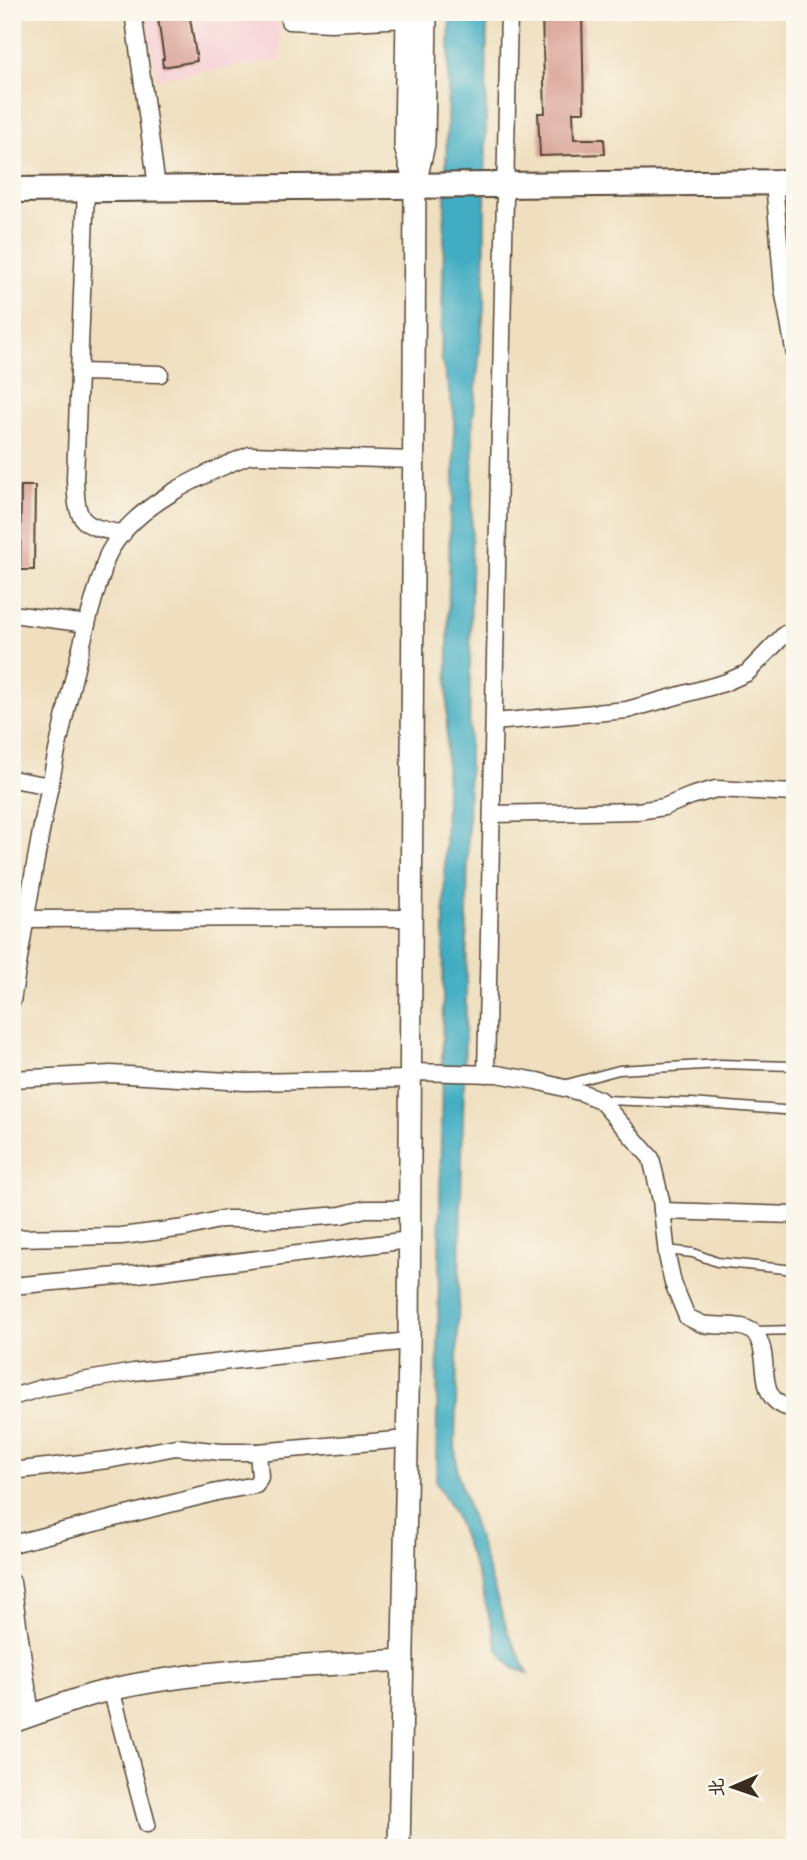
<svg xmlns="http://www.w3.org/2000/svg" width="807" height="1860" font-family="'Playpen Sans','LXGW WenKai TC',sans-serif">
<rect width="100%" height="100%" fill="#fbf7ec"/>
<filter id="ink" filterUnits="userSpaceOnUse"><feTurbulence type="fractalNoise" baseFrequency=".0143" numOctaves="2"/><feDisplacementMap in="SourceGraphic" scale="14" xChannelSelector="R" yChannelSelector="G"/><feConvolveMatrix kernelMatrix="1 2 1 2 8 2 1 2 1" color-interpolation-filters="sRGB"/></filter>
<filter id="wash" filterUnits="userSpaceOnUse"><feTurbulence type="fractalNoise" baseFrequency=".00686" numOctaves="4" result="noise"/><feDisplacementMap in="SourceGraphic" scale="28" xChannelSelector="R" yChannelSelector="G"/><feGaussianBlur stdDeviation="1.57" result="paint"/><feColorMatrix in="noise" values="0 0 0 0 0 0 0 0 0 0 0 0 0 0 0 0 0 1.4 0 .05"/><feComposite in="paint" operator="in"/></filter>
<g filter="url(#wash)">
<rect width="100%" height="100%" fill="#efdfbf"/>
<path fill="#f6cfd6" d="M146,12h133l1,48 -124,18z"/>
<path fill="#43adc2" stroke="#3f6c70" stroke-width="2" d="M450,12h37l-3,295 -11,113 -7,575 -11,451 3,29 50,158 20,40 -15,-5 -15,-18 -18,-68 -25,-67 -19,-33 14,-971 4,-10v-89l-13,-55z"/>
<g id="blocks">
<g fill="#d69a90">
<path d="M157,12h32l8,49 -34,6 -1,-8h2z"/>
<rect x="723" y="12" width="29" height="3"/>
<path d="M582,15l2,97h-11l1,27h30l1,15 -65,2 -2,-43h7l-3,-97z"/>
<path d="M21,486h14l-1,84h-14z"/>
<path d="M12,583l5,1 -2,15h-3z"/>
</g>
</g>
</g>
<g filter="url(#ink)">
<use href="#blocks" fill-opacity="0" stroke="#564536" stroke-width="2"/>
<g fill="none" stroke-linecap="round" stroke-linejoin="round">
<g stroke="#564536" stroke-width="11">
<g id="lane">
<path d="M563,1085l56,-15 101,-6 75,2"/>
<path d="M603,1100l88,3 104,8"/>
<path d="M666,1250l27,3 24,9 78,8"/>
<path d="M753,1331l42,-1"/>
</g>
</g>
<g stroke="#564536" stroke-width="19">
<g id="street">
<path d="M133,12l24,175"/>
<path d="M289,21l42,2 76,-4"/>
<path d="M774,182l9,107 12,66"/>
<path d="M86,188l-11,291c2,45 5,46 48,55"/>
<path d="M79,372l81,2"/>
<path d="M12,614l75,10"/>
<path d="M494,722l133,-12 97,-27 23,-10 38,-39 10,-4"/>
<path d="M12,779l38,7"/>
<path d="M492,814l146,-3 26,-4 27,-11 25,-7 79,4"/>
<path d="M12,919l399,-1"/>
<path d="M12,1001c19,-116 38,-231 67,-345 7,-28 13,-55 23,-82 2,-8 4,-18 9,-25 26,-45 92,-75 139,-94l164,5"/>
<path d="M410,1072l87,2 40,7 46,12 17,7 51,58 10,42 6,55 6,28 14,34c5,2 10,5 15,7 18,4 46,-4 56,14 14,24 -5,65 37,71"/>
<path d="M486,1074l23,-1062"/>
<path d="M12,1079l99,-5 134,8 165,-3"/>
<path d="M662,1211l133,4"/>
<path d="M12,1238l109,-2 64,-8 37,-9h69l50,-4 24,-6h44"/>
<path d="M12,1286l126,-12 271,-34"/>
<path d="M12,1397l30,-9 92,-16 274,-31"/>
<path d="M12,1471l96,-11 68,-13 45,5h37l149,-13"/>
<path d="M12,1544l205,-52 39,-7 4,-8 -2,-25"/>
<path d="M12,1582l19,133"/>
<path d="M111,1689l36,135"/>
</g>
</g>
<g stroke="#564536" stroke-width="24">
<g id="secondary">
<path d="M407,12l-2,134 9,35"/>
<path d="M12,1722c34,-11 68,-26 102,-33 94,-21 193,-22 289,-29"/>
<path d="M399,1848l10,-498 6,-1165 9,-41 2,-132"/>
</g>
</g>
<g stroke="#564536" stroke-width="28">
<path id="primary" d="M12,190l783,-8"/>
</g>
<use href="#lane" stroke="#fff" stroke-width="8"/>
<use href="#street" stroke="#fff" stroke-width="16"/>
<use href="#secondary" stroke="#fff" stroke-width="21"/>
<use href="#primary" stroke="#fff" stroke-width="24"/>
</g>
</g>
<rect width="807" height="1860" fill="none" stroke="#fbf7ec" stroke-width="42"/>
<g transform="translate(733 1787) rotate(268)" stroke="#fbf7ec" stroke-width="5" paint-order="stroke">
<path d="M0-5L12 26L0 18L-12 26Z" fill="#3b2a1e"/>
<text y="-10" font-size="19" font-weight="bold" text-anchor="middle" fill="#3b2a1e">北</text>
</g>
</svg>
